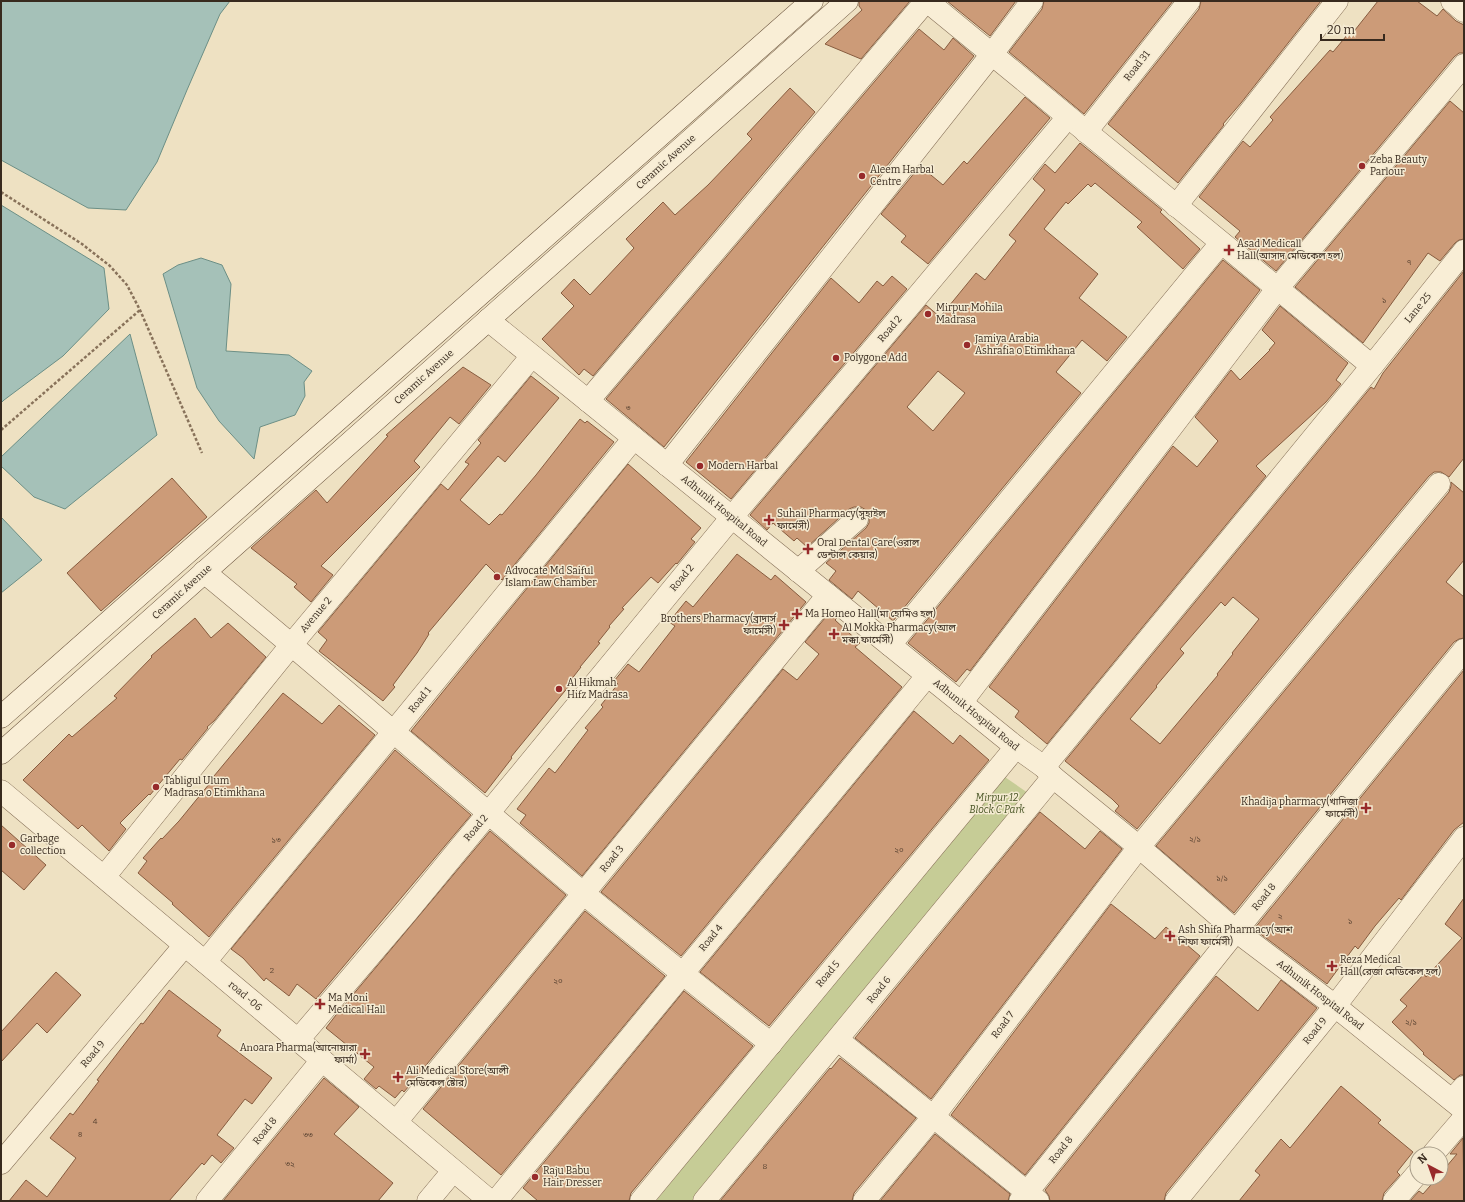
<svg xmlns="http://www.w3.org/2000/svg" width="1465" height="1202" font-family="Bitter,'Noto Sans Bengali',serif">
<rect width="100%" height="100%" fill="#eee1c2"/>
<path fill="#c6cc96" d="M999,773l29,20 -336,408h-36z"/>
<g fill="#a5c1b8" stroke="#6c8f86">
<path d="M1,1h229l-10,13 -33,76 -30,72 -31,48 -38,-2 -87,-48z"/>
<path d="M1,205l103,63 5,41 -46,47 -59,44 -3,3z"/>
<path d="M201,258l21,7 9,19 -5,67 63,4 23,16 -8,11 1,14 -10,19 -35,12 -6,32 -35,-38 -22,-33 -34,-114 15,-9z"/>
<path d="M130,334l27,101 -92,74 -31,-12 -33,-31v-9z"/>
<path d="M1,517l41,43 -41,33z"/>
</g>
<g fill="#cc9b78" stroke="#875c3f" fill-rule="evenodd">
<path d="M859,1h51l-49,58 -36,-15 37,-34 -3,-4z"/>
<path d="M947,1h69l-26,35z"/>
<path d="M1044,1h129l-89,113 -75,-62 33,-43z"/>
<path d="M1201,1h120l-80,102 -18,21 1,1 -46,58 -70,-59 91,-115z"/>
<path d="M1378,1h39l20,15 6,-7 13,12 8,4v28h-5l-5,4 -178,214 -41,-34 5,-6 -41,-34 44,-56 7,6 23,-27 -3,-3 60,-67 3,2 20,-24 2,2z"/>
<path d="M919,29l25,21 9,-12 21,18 -310,391 -58,-48z"/>
<path d="M790,88l25,24 -222,264 -9,-7 -5,6 -37,-36 32,-33 -13,-13 13,-14 16,16 44,-47 -8,-9 37,-37 12,13 33,-30 44,-46 -5,-5z"/>
<path d="M1025,97l25,21 -122,146 -27,-22 5,-6 -25,-22 39,-48 23,19 21,-24 3,3z"/>
<path d="M1450,101l14,12v126l-5,1 -4,3 -15,18 -12,-8 -65,90 -68,-56z"/>
<path d="M1080,143l82,67 -2,2 40,37 -17,20 -46,-42 5,-5 -47,-39 -4,4 -3,-3 -20,20 -2,-2 -22,27 54,45 -19,24 48,39 -20,24 -25,-21 -26,32 25,21 -188,228 -35,-30 -6,8 -23,-19 7,-9 -10,-8 40,-35 3,-5v-6l-3,-7 -5,-3h-7l-5,2 -42,38 -10,-9 -3,3 -21,-18 -6,7 -17,-15 176,-210 14,12 36,-44 9,7 31,-39 -7,-6 36,-45 -12,-11 12,-15 10,9zM938,371l27,22 -32,38 -26,-24z"/>
<path d="M1223,260l37,30 -290,381 -3,-2 -11,13 -48,-39z"/>
<path d="M1464,271v187l-15,19 -8,-5h-7l-5,4 -292,353 -22,-18 4,-5 -7,-7 -47,-38 306,-374 3,2 9,-16zM1233,597l26,22 -27,34 1,1 -16,20 1,1 -58,69 -30,-25 27,-32 -1,-1 28,-33 -4,-4 41,-47 4,4z"/>
<path d="M892,276l15,13 -176,210 -45,-37 145,-184 28,25 18,-22 6,5z"/>
<path d="M1280,306l68,57 -12,17 5,4 -15,18 -70,64 10,10 -219,268 -32,-27 4,-6 -30,-24 184,-241 24,21 21,-26 -23,-24 36,-47 9,10 30,-30h-1l6,-7 -13,-13z"/>
<path d="M463,367l28,18 -32,39 -9,-7 -36,44 6,6 -99,99 12,9 -22,27 -17,-15 3,-3 -46,-36 65,-58 11,13 61,-67 -2,-1z"/>
<path d="M531,376l28,22 -54,64 -7,-6 -38,44 29,25 11,-11 2,1 34,-40 44,-56 5,4 2,-2 27,21 -112,138 -16,-16 -58,69 1,1 -12,19 -24,32 2,2 -12,14 -64,-50 8,-11 -9,-8 123,-148 7,6 21,-26 -4,-2 16,-19 -3,-3z"/>
<path d="M628,464l73,64 -10,11 4,3 -18,22 -1,-1 -18,20 -7,-6 -29,31 2,1 -15,17 1,1 -12,15 2,1 -20,24h1l-14,18 2,1 -58,71 1,1 -27,35 -74,-62z"/>
<path d="M172,478l35,39 -106,94 -34,-38z"/>
<path d="M1451,482l13,11v67l-18,22 18,15v41l-5,1 -5,3 -220,271 -78,-67 293,-354 2,-6z"/>
<path d="M737,554l34,26 4,-5 31,27 -224,274 -62,-53 6,-8 -9,-6 32,-41 6,5 33,-43 -3,-2 18,-21 -2,-2 17,-21 -4,-3 14,-17 11,8 36,-46 -6,-4 17,-21 7,6z"/>
<path d="M830,612l7,6 -2,2 25,23 -5,4 47,40 -221,269 -80,-64 182,-223 14,11 22,-26 -14,-12z"/>
<path d="M195,618l16,20 17,-15 38,34 -52,64 -7,6 1,1 -26,32 -2,-1 -30,36 -1,-1 -29,29 6,6 -17,22 -27,-26 -4,4 -55,-49 46,-46 3,3 45,-39 -3,-2 38,-39 -1,-1z"/>
<path d="M1464,670v152l-10,8 -53,70 -2,-2 -24,28 -17,23 -3,-3 -28,38 -73,-55z"/>
<path d="M283,693l39,31 17,-19 36,30 -166,202 -37,-33 1,-1 -35,-30 9,-12 -4,-3 18,-20 1,1 17,-18 31,-38 -1,-1z"/>
<path d="M914,711l39,33 7,-9 29,25 -220,266 -69,-54z"/>
<path d="M395,750l76,65 -155,184 -19,-15 -8,12 -23,-18 -2,3 -21,-23 -12,-9z"/>
<path d="M1040,812l45,37 15,-18 22,18 -191,250 -76,-61z"/>
<path d="M1,825l45,40 -22,25 -23,-20z"/>
<path d="M490,831l76,64 -162,197 -2,-2 -7,8 -16,-12 -3,3 -12,-10 10,-12 -48,-39 10,-13z"/>
<path d="M1464,898v177h-4l-6,5 -31,-26 1,-1 -32,-31 15,-16 -7,-6 24,-26 2,3 36,-39 -17,-14z"/>
<path d="M1111,904l44,35 11,-12 34,29 -175,219 -74,-60z"/>
<path d="M585,911l80,65 -164,199 -78,-66z"/>
<path d="M56,972l25,23 -34,38 -10,-10 -36,39v-30z"/>
<path d="M1216,976l42,35 23,-31 36,28 -151,185 -2,8h-114l-1,-5 -4,-6z"/>
<path d="M169,990l52,40 -4,6 55,42 -20,26 -7,-5 -28,36 17,13 -13,15 -9,-8 -8,10 -2,-2 -33,38h-160l17,-21 21,17 29,-39 -26,-20 20,-25 3,2 26,-34 -2,-1 23,-30 21,-27 2,1z"/>
<path d="M684,991l69,55 -122,147 -2,8h-91l-15,-13z"/>
<path d="M840,1058l76,60 -62,75 -2,8h-132l110,-133 1,1z"/>
<path d="M324,1078l35,29 -25,27 59,49 -15,18h-155z"/>
<path d="M1341,1086l40,34 -3,3 35,29 -16,20 3,3 -16,18 -2,8h-143l21,-26 -5,-4 26,-32 9,9z"/>
<path d="M935,1134l75,60 -2,7h-128z"/>
<path d="M1463,1138l1,63h-54l9,-10 4,3 14,-16h4v-5l16,-19h-7z"/>
</g>
<g fill="none" stroke-linecap="round" stroke-linejoin="round">
<g stroke="#88725a" stroke-width="23">
<g id="minor">
<path d="M927,1l445,365"/>
<path d="M1452,1l12,10"/>
<path d="M1086,132l103,-131"/>
<path d="M1176,206l161,-205"/>
<path d="M588,401l338,-400"/>
<path d="M667,465l325,-411 40,-53"/>
<path d="M798,571l59,-52"/>
<path d="M204,572c128,105 252,215 379,321 62,51 125,101 188,151"/>
<path d="M890,645l331,-402"/>
<path d="M961,703l316,-414 187,-224"/>
<path d="M1044,767l328,-401 92,-115"/>
<path d="M104,877l188,-233 240,-288"/>
<path d="M205,962l429,-524"/>
<path d="M298,1040l109,-128 325,-395 336,-400"/>
<path d="M838,1040l200,161"/>
<path d="M1452,1100l12,-13"/>
<path d="M396,1122l432,-527"/>
<path d="M1433,1154l31,-36"/>
<path d="M1,1163l184,-218"/>
<path d="M207,1201l115,-141"/>
<path d="M428,1201l25,-30"/>
<path d="M496,1201l431,-525"/>
<path d="M641,1201l375,-454"/>
<path d="M704,1201l349,-424"/>
<path d="M864,1201l69,-84 206,-270 300,-363"/>
<path d="M1020,1201l216,-270 228,-281"/>
<path d="M1176,1201l159,-195 129,-168"/>
<path d="M1394,1201l23,-27"/>
</g>
</g>
<g stroke="#88725a" stroke-width="23">
<g id="tertiary">
<path d="M488,320l528,427 28,20 9,10 86,70 97,84 99,75 129,104"/>
<path d="M1,791l489,410"/>
</g>
</g>
<g stroke="#6a533d" stroke-width="23">
<g id="secondary">
<path d="M1,717l811,-716"/>
<path d="M1,753l846,-752"/>
</g>
</g>
<g stroke="#88725a" stroke-width="2.5" stroke-dasharray="3 2" stroke-linecap="butt">
<path d="M1,192l81,52 28,22 17,19 13,25 62,143"/>
<path d="M1,430l139,-120"/>
</g>
<use href="#minor" stroke="#f9eed6" stroke-width="22"/>
<use href="#tertiary" stroke="#f9eed6" stroke-width="22"/>
<use href="#secondary" stroke="#f9eed6" stroke-width="22"/>
</g>
<g fill="#972a2a" stroke="#f5ebd2" stroke-width="1.5">
<circle cx="1362" cy="166" r="4"/>
<circle cx="862" cy="176" r="4"/>
<path d="M1227 244h4v4h4v4h-4v4h-4v-4h-4v-4h4z"/>
<circle cx="928" cy="314" r="4"/>
<circle cx="967" cy="345" r="4"/>
<circle cx="836" cy="358" r="4"/>
<circle cx="700" cy="466" r="4"/>
<path d="M767 514h4v4h4v4h-4v4h-4v-4h-4v-4h4z"/>
<path d="M806 543h4v4h4v4h-4v4h-4v-4h-4v-4h4z"/>
<circle cx="497" cy="577" r="4"/>
<path d="M795 608h4v4h4v4h-4v4h-4v-4h-4v-4h4z"/>
<path d="M782 619h4v4h4v4h-4v4h-4v-4h-4v-4h4z"/>
<path d="M832 628h4v4h4v4h-4v4h-4v-4h-4v-4h4z"/>
<circle cx="559" cy="689" r="4"/>
<circle cx="156" cy="787" r="4"/>
<path d="M1364 802h4v4h4v4h-4v4h-4v-4h-4v-4h4z"/>
<circle cx="12" cy="845" r="4"/>
<path d="M1168 930h4v4h4v4h-4v4h-4v-4h-4v-4h4z"/>
<path d="M1330 960h4v4h4v4h-4v4h-4v-4h-4v-4h4z"/>
<path d="M318 998h4v4h4v4h-4v4h-4v-4h-4v-4h4z"/>
<path d="M363 1048h4v4h4v4h-4v4h-4v-4h-4v-4h4z"/>
<path d="M396 1071h4v4h4v4h-4v4h-4v-4h-4v-4h4z"/>
<circle cx="535" cy="1177" r="4"/>
</g>
<g text-anchor="middle" dominant-baseline="central" stroke-width="3" stroke-linejoin="round" paint-order="stroke">
<g font-size="8" fill="#5d4634">
<text x="1409" y="262">৭</text>
<text x="1384" y="300">১</text>
<text x="628" y="408">৩</text>
<text x="1195" y="839">২/১</text>
<text x="276" y="840">১৩</text>
<text x="899" y="850">২০</text>
<text x="1222" y="878">১/১</text>
<text x="1280" y="916">২</text>
<text x="1350" y="921">১</text>
<text x="272" y="970">2</text>
<text x="558" y="981">২০</text>
<text x="1411" y="1022">২/১</text>
<text x="95" y="1121">4</text>
<text x="80" y="1134">৪</text>
<text x="308" y="1135">৩৩</text>
<text x="290" y="1164">৩২</text>
<text x="765" y="1166">8</text>
</g>
<g font-size="10" fill="#382a1e" stroke="#f5ebd2">
<text transform="translate(1137 66) rotate(-52)">Road 31</text>
<text transform="translate(666 162) rotate(-42)">Ceramic Avenue</text>
<text transform="translate(1418 308) rotate(-51)">Lane 25</text>
<text transform="translate(890 329) rotate(-50)">Road 2</text>
<text transform="translate(424 377) rotate(-42)">Ceramic Avenue</text>
<text transform="translate(724 511) rotate(39)">Adhunik Hospital Road</text>
<text transform="translate(682 578) rotate(-51)">Road 2</text>
<text transform="translate(182 592) rotate(-42)">Ceramic Avenue</text>
<text transform="translate(316 615) rotate(-50)">Avenue 2</text>
<text transform="translate(420 700) rotate(-51)">Road 1</text>
<text transform="translate(976 715) rotate(39)">Adhunik Hospital Road</text>
<text transform="translate(476 828) rotate(-50)">Road 2</text>
<text transform="translate(612 859) rotate(-51)">Road 3</text>
<text transform="translate(1264 897) rotate(-51)">Road 8</text>
<text transform="translate(711 938) rotate(-51)">Road 4</text>
<text transform="translate(828 974) rotate(-50)">Road 5</text>
<text transform="translate(879 990) rotate(-51)">Road 6</text>
<text transform="translate(1320 995) rotate(38)">Adhunik Hospital Road</text>
<text transform="translate(245 996) rotate(40)">road -06</text>
<text transform="translate(1003 1025) rotate(-53)">Road 7</text>
<text transform="translate(1315 1031) rotate(-51)">Road 9</text>
<text transform="translate(93 1054) rotate(-50)">Road 9</text>
<text transform="translate(265 1131) rotate(-51)">Road 8</text>
<text transform="translate(1061 1150) rotate(-51)">Road 8</text>
</g>
<g font-size="10" fill="#382a1e" stroke="#f5ebd2" text-anchor="start">
<text x="1370" y="160">Zeba Beauty<tspan x="1370" dy="12">Parlour</tspan></text>
<text x="870" y="170">Aleem Harbal<tspan x="870" dy="12">Centre</tspan></text>
<text x="1237" y="244">Asad Medicall<tspan x="1237" dy="12">Hall(আসাদ মেডিকেল হল)</tspan></text>
<text x="936" y="308">Mirpur Mohila<tspan x="936" dy="12">Madrasa</tspan></text>
<text x="975" y="339">Jamiya Arabia<tspan x="975" dy="12">Ashrafia o Etimkhana</tspan></text>
<text x="844" y="358">Polygone Add</text>
<text x="708" y="466">Modern Harbal</text>
<text x="777" y="514">Suhail Pharmacy(সুহাইল<tspan x="777" dy="12">ফার্মেসী)</tspan></text>
<text x="817" y="543">Oral Dental Care(ওরাল<tspan x="817" dy="12">ডেন্টাল কেয়ার)</tspan></text>
<text x="505" y="571">Advocate Md Saiful<tspan x="505" dy="12">Islam Law Chamber</tspan></text>
<text x="805" y="614">Ma Homeo Hall(মা হোমিও হল)</text>
<text x="776" y="619" text-anchor="end">Brothers Pharmacy(ব্রাদার্স<tspan x="776" dy="12">ফার্মেসী)</tspan></text>
<text x="842" y="628">Al Mokka Pharmacy(আল<tspan x="842" dy="12">মক্কা ফার্মেসী)</tspan></text>
<text x="567" y="683">Al Hikmah<tspan x="567" dy="12">Hifz Madrasa</tspan></text>
<text x="164" y="781">Tabligul Ulum<tspan x="164" dy="12">Madrasa o Etimkhana</tspan></text>
<text x="1358" y="802" text-anchor="end">Khadija pharmacy(খাদিজা<tspan x="1358" dy="12">ফার্মেসী)</tspan></text>
<text x="20" y="839">Garbage<tspan x="20" dy="12">collection</tspan></text>
<text x="1178" y="930">Ash Shifa Pharmacy(আশ<tspan x="1178" dy="12">শিফা ফার্মেসী)</tspan></text>
<text x="1340" y="960">Reza Medical<tspan x="1340" dy="12">Hall(রেজা মেডিকেল হল)</tspan></text>
<text x="328" y="998">Ma Moni<tspan x="328" dy="12">Medical Hall</tspan></text>
<text x="357" y="1048" text-anchor="end">Anoara Pharma(আনোয়ারা<tspan x="357" dy="12">ফার্মা)</tspan></text>
<text x="406" y="1071">Ali Medical Store(আলী<tspan x="406" dy="12">মেডিকেল ষ্টোর)</tspan></text>
<text x="543" y="1171">Raju Babu<tspan x="543" dy="12">Hair Dresser</tspan></text>
</g>
<g font-size="10" font-style="italic" fill="#485424" stroke="#f5ebd2">
<text x="997" y="798">Mirpur 12<tspan x="997" dy="12">Block C Park</tspan></text>
</g>
</g>
<rect width="1465" height="1202" fill="none" stroke="#382a1e" stroke-width="4"/>
<g transform="translate(1429 1166) rotate(319)"><circle r="19" fill="#f5ebd2" stroke="#a99e8a"/>
<path d="M0-3L7 15L0 10L-7 15Z" fill="#972a2a"/>
<text y="-6" font-size="11" font-weight="bold" text-anchor="middle" fill="#382a1e">N</text>
</g>
<path d="M1321 34v6h63v-6" fill="none" stroke="#382a1e" stroke-width="2"/>
<text x="1327" y="34" font-size="12" fill="#382a1e" stroke="#f5ebd2" stroke-width="3" paint-order="stroke">20 m</text>
</svg>
